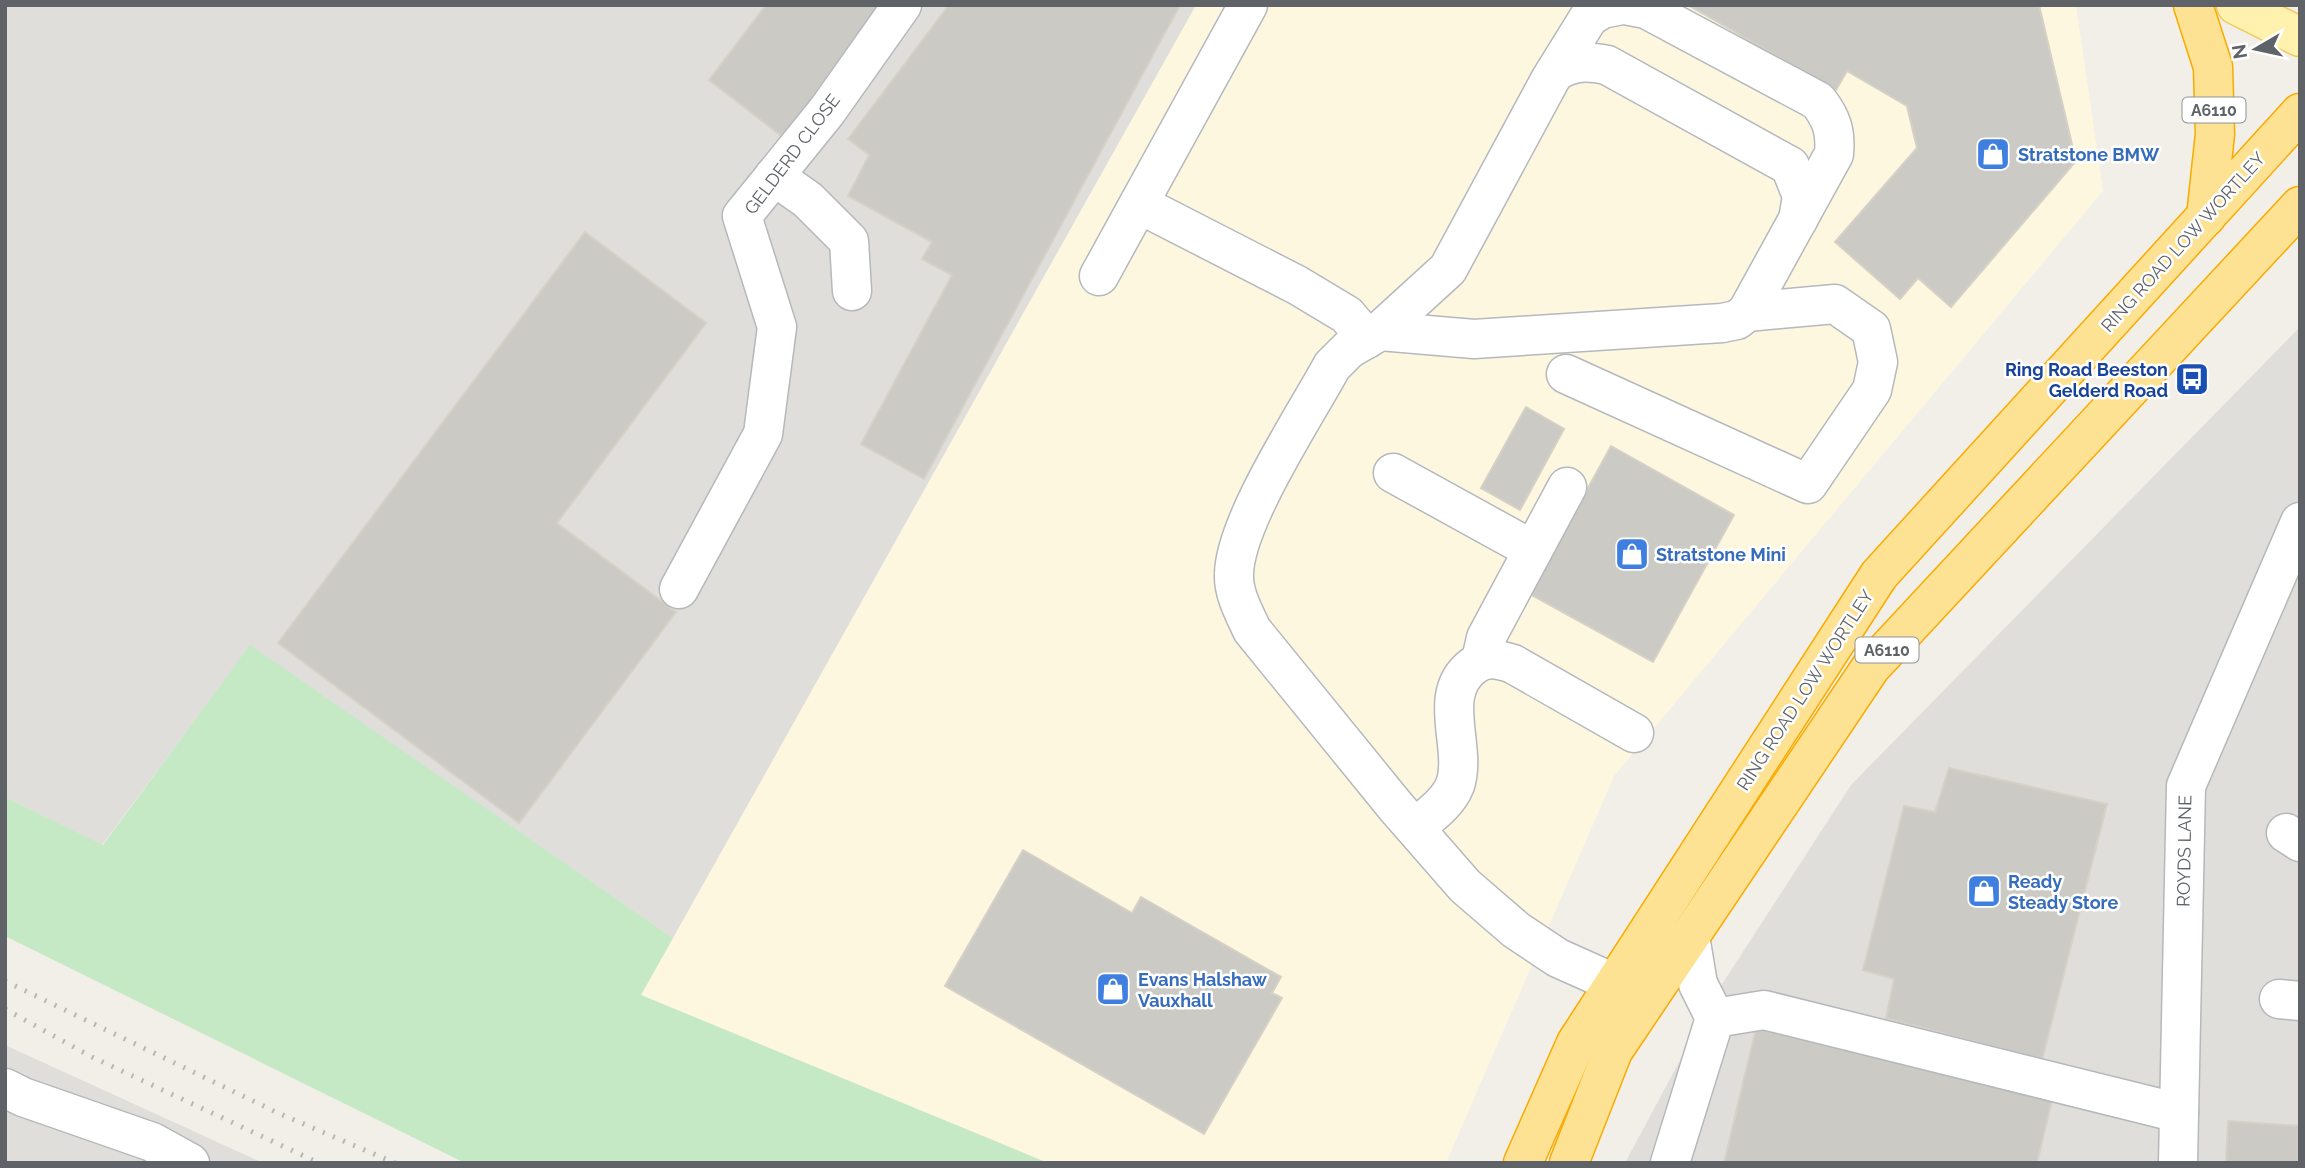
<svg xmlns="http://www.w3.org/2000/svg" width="2305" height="1168" font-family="Raleway,sans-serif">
<rect width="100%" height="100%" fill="#f1efe8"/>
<path fill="#fef7e0" d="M1196,5h880l27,186 -489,585 -168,387h-398l-407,-168z"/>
<g fill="#e0deda">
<path d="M5,5h1191l-523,933 -423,-292 -148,199 -97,-48z"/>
<path d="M2300,327v836h-675l90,-168 136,-210z"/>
<path d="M5,1045l258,118h-258z"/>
</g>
<path fill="#c5e8c5" d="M250,645l423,293 -32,57 407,168h-583l-460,-227v-139l98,48z"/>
<g fill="#cccac5" stroke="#d6d1c6" stroke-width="2">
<path d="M766,5h120l-102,133 -75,-58z"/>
<path d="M949,5h231l-256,474 -63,-35 91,-169 -30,-16 10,-17 -84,-46 21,-41 -21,-16z"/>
<path d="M1688,5h351l37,156 -125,146 -33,-29 -18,21 -65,-57 82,-94 -10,-42 -60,-35 -11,19z"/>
<path d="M585,232l121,91 -149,200 119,89 -157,211 -241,-180z"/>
<path d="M1526,407l38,22 -44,81 -39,-22z"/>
<path d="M1611,446l123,69 -81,147 -123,-68z"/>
<path d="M1949,768l158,36 -65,256 -156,-42 8,-39 -31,-9 41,-164 31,6z"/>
<path d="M1023,850l109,63 9,-16 140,80 -9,16 10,5 -78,136 -259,-148z"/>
<path d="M1758,1020l295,76 -16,67h-313z"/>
<path d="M2228,1121l72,5v37h-74z"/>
</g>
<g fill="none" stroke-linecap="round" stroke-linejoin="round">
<g stroke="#b5b8bc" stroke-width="41">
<g id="minor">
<path d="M1555,72c18,-11 31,-11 52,-7l183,101 12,30 -4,24"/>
<path d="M774,176l34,24 41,41 3,50"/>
<path d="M1139,204l158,81 50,30 20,24"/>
<path d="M1099,276l149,-271"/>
<path d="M1380,331l94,8 248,-16 15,-3 10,-8 87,-158c2,-22 -2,-35 -16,-53l-172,-92 -21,-4"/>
<path d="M1566,374l242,110 64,-94 6,-28 -7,-33 -36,-25 -88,8"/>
<path d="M1393,473l140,77"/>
<path d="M679,589l84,-155 14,-107 -35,-111 85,-105 75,-106"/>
<path d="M1481,660l5,-22 81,-151"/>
<path d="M1415,828c14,-12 33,-25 40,-43 13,-38 -20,-90 18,-119 13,-10 25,-7 40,-2l121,69"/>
<path d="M2286,833l14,9"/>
<path d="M1690,936l8,48 17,34"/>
<path d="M1614,983l-56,-25 -42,-28 -51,-44 -69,-79 -144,-177c-8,-17 -19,-37 -18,-56 1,-53 71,-158 98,-208l17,-17 31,-18 68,-62 102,-189 39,-63 13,-8 20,-4"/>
<path d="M2279,999l21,2"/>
<path d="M5,1088l18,9 129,45 38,21"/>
<path d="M1670,1163l45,-145 49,-8 415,103"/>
<path d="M2178,1163l8,-377 114,-264"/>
</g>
</g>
<g stroke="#f2c960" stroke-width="41">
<path id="major" d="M2236,5l64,32"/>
</g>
<g stroke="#f9ab00" stroke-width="41">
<g id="highway">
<path d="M2193,5l20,62 2,67 -9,83"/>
<path d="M1523,1163l53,-120 303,-468 421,-462"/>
<path d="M1569,1163l44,-112 258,-384 429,-461"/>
</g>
</g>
<use href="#minor" stroke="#fff" stroke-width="38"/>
<use href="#major" stroke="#fff2af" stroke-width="38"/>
<use href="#highway" stroke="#fde293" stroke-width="38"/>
<g stroke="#b6b7b8" stroke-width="5" stroke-dasharray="2 9" stroke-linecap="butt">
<path d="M5,981l273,132 117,50"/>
<path d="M5,1009l87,48 227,106"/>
</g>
</g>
<defs>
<g id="shop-square" transform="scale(1.75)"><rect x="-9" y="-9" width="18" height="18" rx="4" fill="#3f7fe0" stroke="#fff"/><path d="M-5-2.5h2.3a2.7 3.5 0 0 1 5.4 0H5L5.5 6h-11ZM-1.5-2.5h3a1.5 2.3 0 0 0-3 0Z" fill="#fff"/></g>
<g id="bus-square" transform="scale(1.75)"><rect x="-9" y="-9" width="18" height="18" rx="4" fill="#1a4fb4" stroke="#fff"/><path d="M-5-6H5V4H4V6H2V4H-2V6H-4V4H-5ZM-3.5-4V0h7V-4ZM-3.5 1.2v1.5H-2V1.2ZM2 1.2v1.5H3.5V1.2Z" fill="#fff"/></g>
</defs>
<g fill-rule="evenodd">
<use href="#shop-square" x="1993" y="154"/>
<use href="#bus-square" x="2192" y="379"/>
<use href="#shop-square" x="1632" y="554"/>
<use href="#shop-square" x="1984" y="891"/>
<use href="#shop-square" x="1113" y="989"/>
</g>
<g text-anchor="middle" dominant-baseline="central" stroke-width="5" stroke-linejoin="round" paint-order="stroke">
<g fill="#fff" stroke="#8f9295" stroke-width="2">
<rect x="2182.5" y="97.5" width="63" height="25" rx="5"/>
<rect x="1855.5" y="637.5" width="63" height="25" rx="5"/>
</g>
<g font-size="16" font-weight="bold" fill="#5f6368">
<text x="2214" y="110">A6110</text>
<text x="1887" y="650">A6110</text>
</g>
<g font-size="18" fill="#5f6368" stroke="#fff">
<text transform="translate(792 154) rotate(-53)">GELDERD CLOSE</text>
<text transform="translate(2183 242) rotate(-48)">RING ROAD LOW WORTLEY</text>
<text transform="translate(1805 690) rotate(-57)">RING ROAD LOW WORTLEY</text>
<text transform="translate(2184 851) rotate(-89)">ROYDS LANE</text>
</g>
<g font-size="18" font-weight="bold" fill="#366cbe" stroke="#fff" text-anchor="start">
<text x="2018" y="154">Stratstone BMW</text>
<text x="1656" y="554">Stratstone Mini</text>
<text x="2008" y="881">Ready<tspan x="2008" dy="21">Steady Store</tspan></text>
<text x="1138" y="979">Evans Halshaw<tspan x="1138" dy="21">Vauxhall</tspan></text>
</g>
<g font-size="18" font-weight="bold" fill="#164399" stroke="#fff" text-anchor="end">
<text x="2168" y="369">Ring Road Beeston<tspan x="2168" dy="21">Gelderd Road</tspan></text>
</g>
</g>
<rect width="2305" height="1168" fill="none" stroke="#5f6368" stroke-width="14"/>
<g transform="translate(2256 49) rotate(261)" stroke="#ffffff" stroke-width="5" paint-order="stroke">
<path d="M0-5L12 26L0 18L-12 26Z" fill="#5f6368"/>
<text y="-10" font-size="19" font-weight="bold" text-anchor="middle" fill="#5f6368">N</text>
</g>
</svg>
